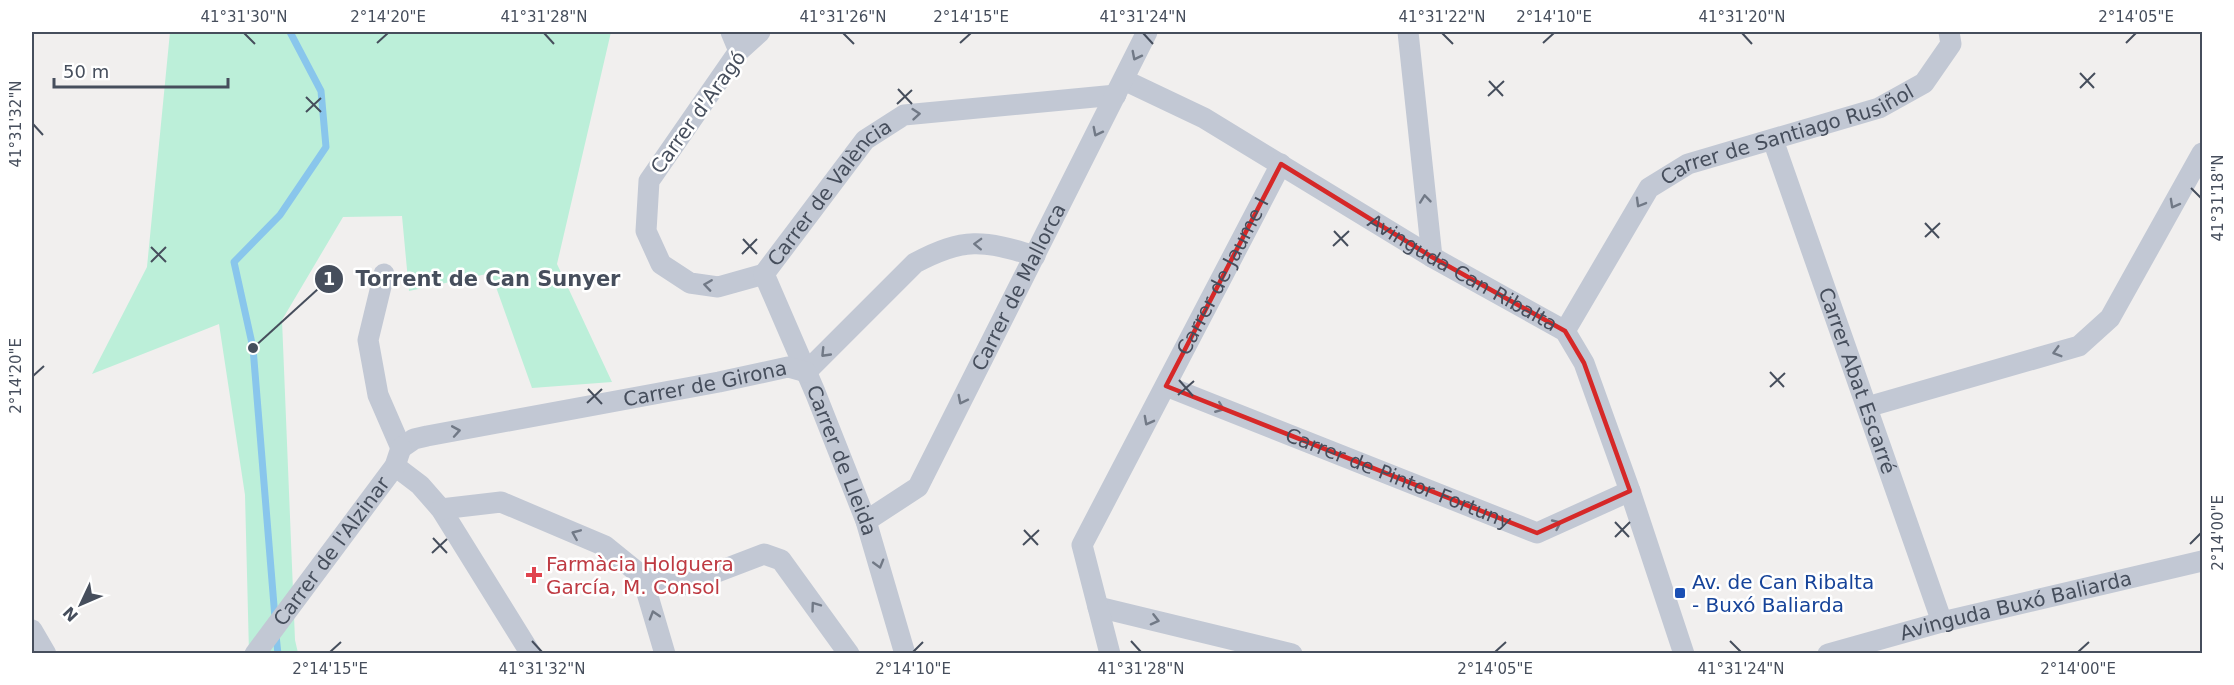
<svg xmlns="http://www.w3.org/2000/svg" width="2234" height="685" font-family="'DejaVu Sans',sans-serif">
<rect width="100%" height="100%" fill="#f1efee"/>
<path fill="#bcefd9" d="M170,32h441l-54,232 55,118 -80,6 -41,-115 -82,18 -7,-75 -59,1 -61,103 13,320 3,13h-49l-4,-158 -26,-171 -127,50 55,-107z"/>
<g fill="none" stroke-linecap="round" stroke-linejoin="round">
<g stroke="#89c6ec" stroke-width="7">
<path d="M275,618l-22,-270 -19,-86 46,-47 46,-68 -5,-56 -31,-59"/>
<path d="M276,635l2,19"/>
</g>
<g stroke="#c2c8d4" stroke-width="21">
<path d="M731,32l8,19"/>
<path d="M760,32l-21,19 -90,130 -3,50 15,33 29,19 28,4 46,-13"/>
<path d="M1408,32l24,225"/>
<path id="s1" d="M1124,80l80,38 228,139 133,74 19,32 46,128 54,163"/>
<path id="s2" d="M1773,140l169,482"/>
<path d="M384,274l-16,66 10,55 23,53"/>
<path id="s3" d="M764,274l101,-134 39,-25 212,-20"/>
<path id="s4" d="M764,274l51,118 51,129 39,133"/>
<path id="s5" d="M1565,331l84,-143 39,-24 191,-56 45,-25 27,-39 -2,-12"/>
<path d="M806,372l109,-109c49,-26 68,-23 120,-7"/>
<path id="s6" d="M1166,386l371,147 93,-42"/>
<path d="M1867,407l212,-61 31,-28 92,-165"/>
<path id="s7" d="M401,448l13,-9 13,-3 292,-54 69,-15 18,5"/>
<path d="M395,466l25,19 21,24 90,145"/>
<path d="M441,509l60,-7 104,44 37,30 18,7 23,2 81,-31 17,6 68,94"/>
<path id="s8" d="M866,521l52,-34 229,-455"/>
<path d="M642,576l23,78"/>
<path d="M1098,607l194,47"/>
<path d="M32,630l14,24"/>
<path id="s9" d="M255,654l140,-188 6,-18"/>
<path id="s10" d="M1110,654l-28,-109 199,-381"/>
<path id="s11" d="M1828,654l114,-32 260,-61"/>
</g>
</g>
<defs><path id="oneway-chevron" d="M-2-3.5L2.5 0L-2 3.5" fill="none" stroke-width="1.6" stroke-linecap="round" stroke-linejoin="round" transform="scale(1.5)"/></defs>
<g stroke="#717986">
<use href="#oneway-chevron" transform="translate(1136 56) rotate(117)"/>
<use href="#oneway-chevron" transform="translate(916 114) rotate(-5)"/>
<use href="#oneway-chevron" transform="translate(1097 132) rotate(117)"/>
<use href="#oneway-chevron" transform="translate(1425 199) rotate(-96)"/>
<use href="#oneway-chevron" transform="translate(1640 203) rotate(120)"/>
<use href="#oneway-chevron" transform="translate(2174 204) rotate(119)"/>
<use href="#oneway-chevron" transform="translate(978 244) rotate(-178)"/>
<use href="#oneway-chevron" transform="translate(708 285) rotate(-172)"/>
<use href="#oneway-chevron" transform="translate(2057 352) rotate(164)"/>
<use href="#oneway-chevron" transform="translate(825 353) rotate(134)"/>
<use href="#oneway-chevron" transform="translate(962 400) rotate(117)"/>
<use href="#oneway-chevron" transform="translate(1220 408) rotate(22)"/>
<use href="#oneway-chevron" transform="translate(1148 421) rotate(118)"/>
<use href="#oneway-chevron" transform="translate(456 431) rotate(-10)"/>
<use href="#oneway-chevron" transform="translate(1557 524) rotate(-25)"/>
<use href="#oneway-chevron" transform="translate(576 534) rotate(-157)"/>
<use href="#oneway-chevron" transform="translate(879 564) rotate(74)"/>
<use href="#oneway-chevron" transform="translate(815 606) rotate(-126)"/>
<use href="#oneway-chevron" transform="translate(654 615) rotate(-107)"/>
<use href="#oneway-chevron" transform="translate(1155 620) rotate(14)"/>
</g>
<path fill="none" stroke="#d62828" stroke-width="4.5" stroke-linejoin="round" d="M1281,164l151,93 133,74 19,32 46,128 -93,42 -371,-147z"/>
<path fill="none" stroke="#464e5c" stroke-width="2" d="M244,33l11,11M544,33l10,11M843,33l11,11M1143,33l10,11M1442,33l11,11M1742,33l10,11M377,43l11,-10M960,43l11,-10M1543,43l11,-10M2126,43l10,-10M2080,73l14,15M1489,81l14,15M2080,88l15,-15M898,89l14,15M1488,96l16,-15M306,97l15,15M897,104l15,-14M306,112l15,-14M33,124l10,11M2191,188l10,10M1925,223l14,15M1334,231l14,15M1925,237l15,-14M743,239l14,15M1333,246l16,-15M151,247l15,15M742,254l15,-15M151,262l15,-15M1770,372l14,15M33,376l11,-10M1179,380l14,16M1770,387l15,-14M588,389l14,15M1178,395l16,-14M587,403l15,-14M1615,522l14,15M1024,530l14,15M1615,537l15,-15M433,538l14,15M2190,544l11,-11M1023,545l16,-15M432,553l15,-14M532,641l10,11M1131,641l10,11M1730,641l11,11M330,652l11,-10M913,652l10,-10M1495,652l11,-10M2078,652l11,-10"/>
<path fill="#e0444e" stroke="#fff" stroke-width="2" d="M531 566h6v6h6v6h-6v6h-6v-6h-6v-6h6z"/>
<rect fill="#1a4fb4" stroke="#fff" stroke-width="2" x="1674" y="587" width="12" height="12" rx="3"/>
<g text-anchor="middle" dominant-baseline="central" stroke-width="5" stroke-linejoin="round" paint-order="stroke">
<g font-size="20" fill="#464e5c" stroke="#fff">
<text transform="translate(698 112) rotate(-54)">Carrer d'Aragó</text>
<text stroke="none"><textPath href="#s5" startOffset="315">Carrer de Santiago Rusiñol</textPath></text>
<text stroke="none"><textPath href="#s3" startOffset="105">Carrer de València</textPath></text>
<text stroke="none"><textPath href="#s1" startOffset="390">Avinguda Can Ribalta</textPath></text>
<text stroke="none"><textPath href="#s10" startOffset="416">Carrer de Jaume I</textPath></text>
<text stroke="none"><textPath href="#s8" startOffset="286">Carrer de Mallorca</textPath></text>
<text stroke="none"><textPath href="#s2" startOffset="255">Carrer Abat Escarré</textPath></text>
<text stroke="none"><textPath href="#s7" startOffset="312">Carrer de Girona</textPath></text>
<text stroke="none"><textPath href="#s4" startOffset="202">Carrer de Lleida</textPath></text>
<text stroke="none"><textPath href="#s6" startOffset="250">Carrer de Pintor Fortuny</textPath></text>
<text stroke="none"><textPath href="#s9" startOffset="128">Carrer de l'Alzinar</textPath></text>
<text stroke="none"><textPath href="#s11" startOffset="194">Avinguda Buxó Baliarda</textPath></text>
</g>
<g font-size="20" fill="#be3a42" stroke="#fff" text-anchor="start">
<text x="546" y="564">Farmàcia Holguera<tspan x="546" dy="23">García, M. Consol</tspan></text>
</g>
<g font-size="20" fill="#164399" stroke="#fff" text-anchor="start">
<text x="1692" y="582">Av. de Can Ribalta<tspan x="1692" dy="23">- Buxó Baliarda</tspan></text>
</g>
</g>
<path fill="none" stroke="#464e5c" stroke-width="2" d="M253 348L329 279"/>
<g fill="#464e5c" stroke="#fff" stroke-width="2">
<circle cx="253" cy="348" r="6"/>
<circle cx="329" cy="279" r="15"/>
</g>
<g font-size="18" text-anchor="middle" font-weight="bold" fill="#fff">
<text x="329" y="285">1</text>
</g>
<g font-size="21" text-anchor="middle" font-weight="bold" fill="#464e5c" stroke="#fff" stroke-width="5" stroke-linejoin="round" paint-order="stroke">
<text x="488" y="286">Torrent de Can Sunyer</text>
</g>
<rect width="2234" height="685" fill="none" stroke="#ffffff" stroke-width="66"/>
<g transform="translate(81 604) rotate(226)" stroke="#ffffff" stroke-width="4.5" paint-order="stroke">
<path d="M0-4.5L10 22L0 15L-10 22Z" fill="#464e5c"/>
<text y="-9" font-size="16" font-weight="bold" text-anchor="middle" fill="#464e5c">N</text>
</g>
<path d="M54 78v9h174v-9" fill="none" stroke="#464e5c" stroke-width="3"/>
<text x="63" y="78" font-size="18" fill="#464e5c" stroke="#ffffff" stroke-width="4.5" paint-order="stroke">50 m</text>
<rect x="33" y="33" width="2168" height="619" fill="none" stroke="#464e5c" stroke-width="2"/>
<g font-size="15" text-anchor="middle" fill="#464e5c">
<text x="244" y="22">41°31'30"N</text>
<text x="388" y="22">2°14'20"E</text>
<text x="544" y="22">41°31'28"N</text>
<text x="843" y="22">41°31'26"N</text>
<text x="971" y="22">2°14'15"E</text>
<text x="1143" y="22">41°31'24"N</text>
<text x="1442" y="22">41°31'22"N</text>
<text x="1554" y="22">2°14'10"E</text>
<text x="1742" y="22">41°31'20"N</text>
<text x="2136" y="22">2°14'05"E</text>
<text transform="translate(16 124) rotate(-90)" y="5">41°31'32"N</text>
<text transform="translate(2218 198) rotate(-90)" y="5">41°31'18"N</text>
<text transform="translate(16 376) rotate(-90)" y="5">2°14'20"E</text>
<text transform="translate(2218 533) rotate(-90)" y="5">2°14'00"E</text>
<text x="330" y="674">2°14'15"E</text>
<text x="542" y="674">41°31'32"N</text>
<text x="913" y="674">2°14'10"E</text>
<text x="1141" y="674">41°31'28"N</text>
<text x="1495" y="674">2°14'05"E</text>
<text x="1741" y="674">41°31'24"N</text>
<text x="2078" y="674">2°14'00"E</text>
</g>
</svg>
